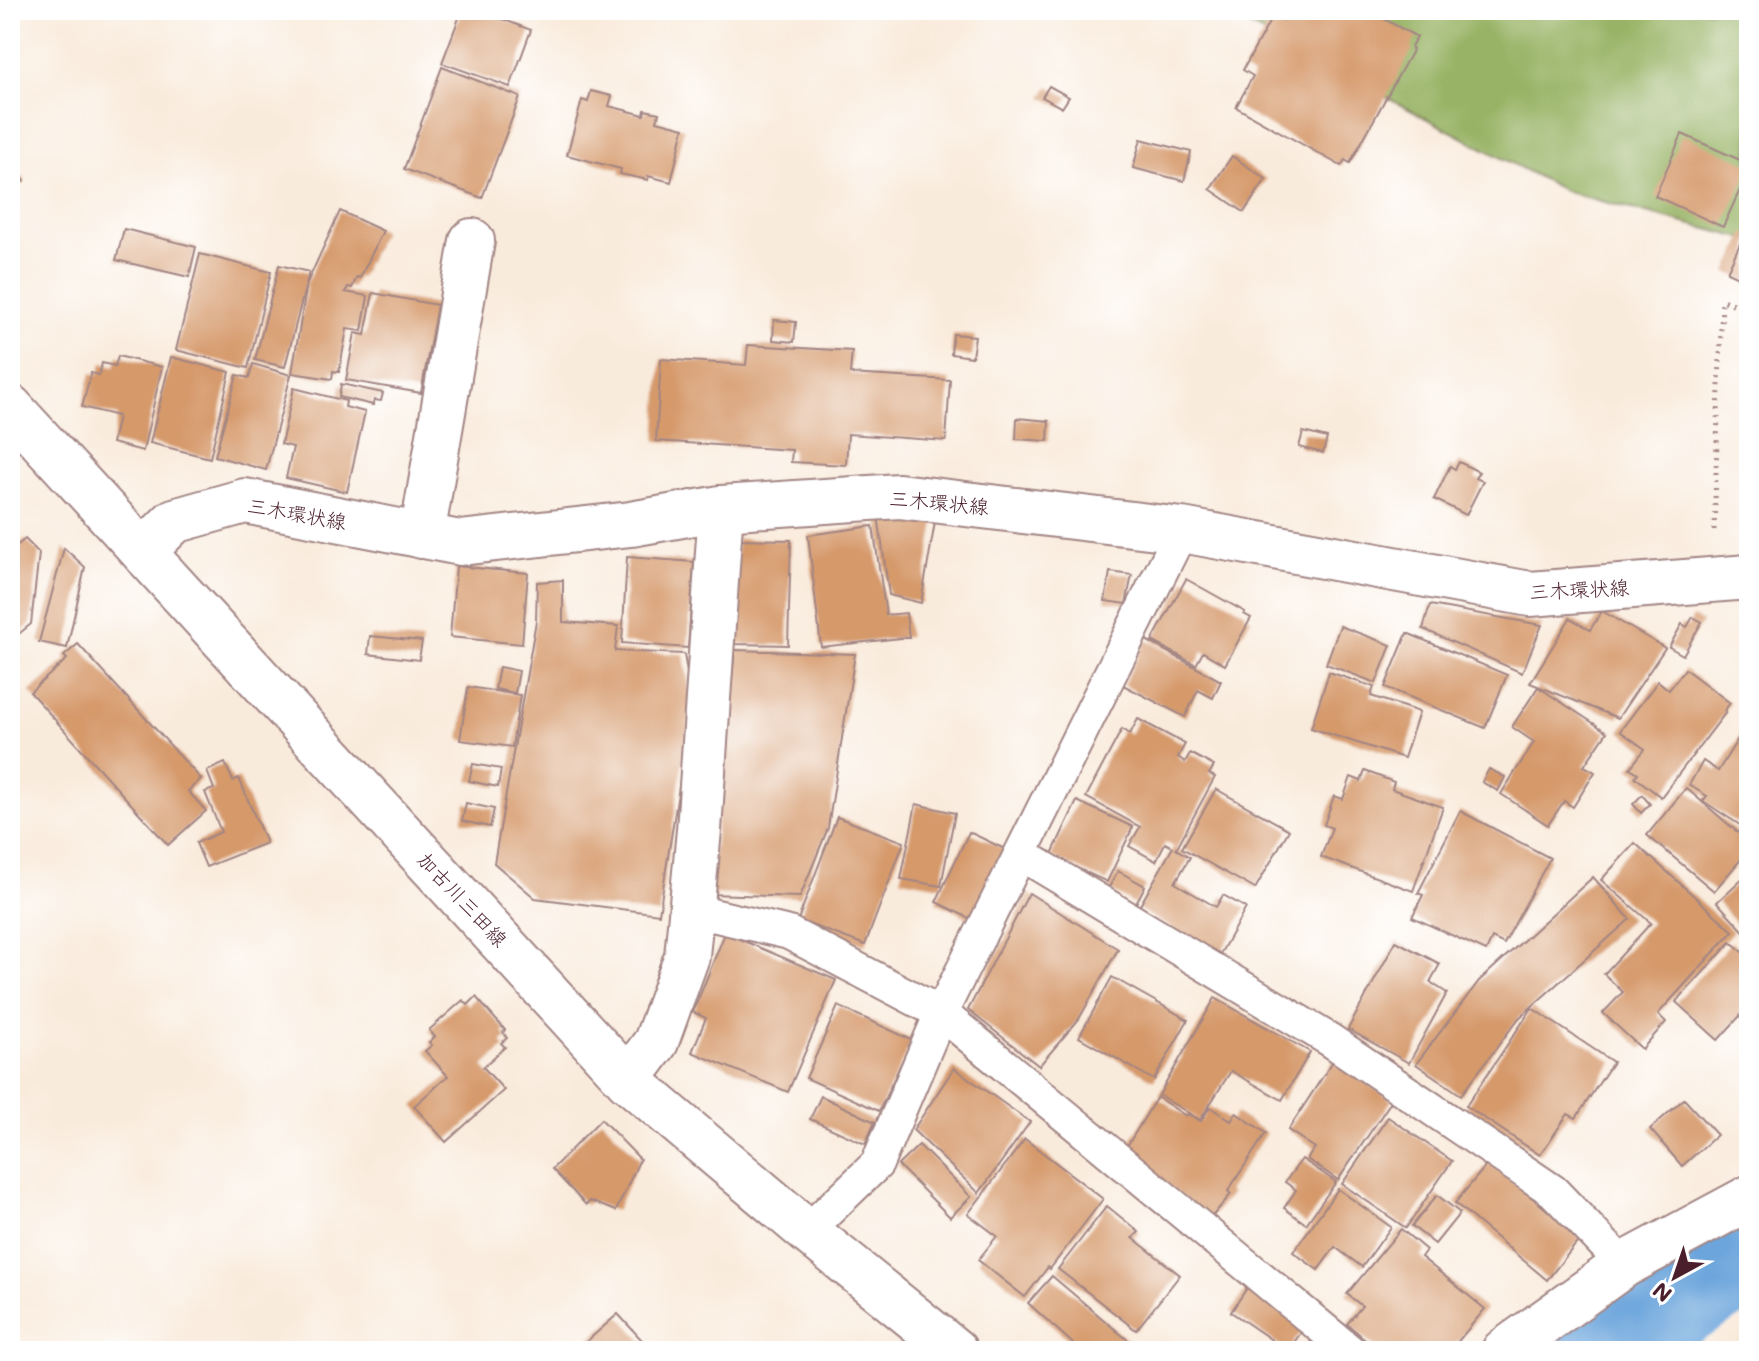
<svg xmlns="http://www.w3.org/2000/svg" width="1759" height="1361" font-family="Mali,'Klee One',sans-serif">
<rect width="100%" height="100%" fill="#fff"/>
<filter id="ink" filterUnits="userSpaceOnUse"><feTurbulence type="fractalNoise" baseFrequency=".0125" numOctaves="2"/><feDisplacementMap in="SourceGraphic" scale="16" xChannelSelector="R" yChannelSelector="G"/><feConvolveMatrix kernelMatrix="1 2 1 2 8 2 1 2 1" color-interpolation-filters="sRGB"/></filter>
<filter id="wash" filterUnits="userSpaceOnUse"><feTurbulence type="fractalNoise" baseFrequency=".006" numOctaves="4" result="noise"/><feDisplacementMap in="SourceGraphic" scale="32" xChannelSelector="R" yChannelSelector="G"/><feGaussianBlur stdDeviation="1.8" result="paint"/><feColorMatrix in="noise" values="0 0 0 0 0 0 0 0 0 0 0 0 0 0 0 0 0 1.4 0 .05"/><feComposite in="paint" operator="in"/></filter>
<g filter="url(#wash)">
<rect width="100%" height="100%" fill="#f9ebdc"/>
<path fill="#98b365" stroke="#716948" stroke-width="2" d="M1219,10h530v230l-182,-48z"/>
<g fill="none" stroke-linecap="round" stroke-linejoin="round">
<path stroke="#6ca5dc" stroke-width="92" d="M1597,1351l152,-93"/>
</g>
<g id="blocks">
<g fill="#d5996b">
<path d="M462,10h16l53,20 -21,57 -68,-24z"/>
<path d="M1288,10h80l49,27 -6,10 2,2 -63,114 -5,-3 -4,6 -105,-59 17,-31 -10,-6 30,-55 10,5z"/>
<path d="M442,67l78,30 -38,101 -78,-29z"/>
<path d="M1049,86l20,11 -7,11 -20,-11z"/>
<path d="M591,91l21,5 -3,10 35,9 1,-5 14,3 -2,8 27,7 -13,54 -23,-6v4l-28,-6 1,-5 -54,-14 15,-55 6,2z"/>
<path d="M1682,134l67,30v6l-26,57 -68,-31z"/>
<path d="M1141,139l50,13 -7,29 -51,-13z"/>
<path d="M1232,156l34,23 -22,33 -34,-23z"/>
<path d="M10,163l15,17 -15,14z"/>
<path d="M340,211l43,20 -23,47 -3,-1 -5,11 -4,-1 -3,5 23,4 -6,35 -15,-2 -8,43 -6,-1 -1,8 -40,-6 15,-90z"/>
<path d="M124,229l72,18 -7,30 -73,-17z"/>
<path d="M1745,233l4,2v47l-22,-10z"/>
<path d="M200,254l71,18 -23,96 -72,-18z"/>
<path d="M279,265l30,7 -24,95 -30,-7z"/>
<path d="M373,293l64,12 -16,88 -75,-13 9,-47 10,2z"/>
<path d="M774,320l22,2 -2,20 -21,-2z"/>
<path d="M953,334l22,2 -3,21 -21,-3z"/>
<path d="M748,345l104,6 -2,23 100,6 -4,61 -98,-7 -2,31 -55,-3 1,-12 -136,-9 5,-82 85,6z"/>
<path d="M118,356l44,11 -19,84 -31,-8 6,-27 -36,-9 9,-34 8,2 3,-12 13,3z"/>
<path d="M171,357l59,15 -20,86 -60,-15z"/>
<path d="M253,364l38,11 -25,95 -51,-14 22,-81 12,3z"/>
<path d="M341,384l42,9 -2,8 -7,-1 -1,5 -34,-8z"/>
<path d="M294,388l52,13 -1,6 20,5 -18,80 -61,-14 7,-31 -12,-3z"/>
<path d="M1017,418l32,3 -1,20 -32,-2z"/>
<path d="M1303,432l24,6 -4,15 -24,-6z"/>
<path d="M1459,462l20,10 -4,6 8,3 -17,34 -32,-16 16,-33 5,3z"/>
<path d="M878,515l57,7 -14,81 -32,-8z"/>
<path d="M873,526l13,89 20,-2 3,24 -88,10 -13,-112z"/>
<path d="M25,539l14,14 -8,71 -21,17v-90z"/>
<path d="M737,539l54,1 -3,105 -54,-1z"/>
<path d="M64,548l21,19 -18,81 -28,-6z"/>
<path d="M627,557l67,5 -6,86 -66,-5z"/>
<path d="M456,566l72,7 -6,71 -72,-7z"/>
<path d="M1110,572l22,3 -6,29 -21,-3z"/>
<path d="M1186,579l59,33 -1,2 7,4 -26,47 -22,-13 -7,13 -44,-24z"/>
<path d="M563,580v42l55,4 -3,25 69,3 8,50 -33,210 -124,-16 -41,-35 42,-242 1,-39z"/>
<path d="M1430,605l112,20 -20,48 -99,-44z"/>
<path d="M1602,611l63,37 -47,70 -88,-35 40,-65 20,12z"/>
<path d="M1693,617l9,5 -19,33 -14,-8 13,-23 5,3z"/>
<path d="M1340,626l51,19 -15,38 -50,-19z"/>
<path d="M1407,633l100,42 -22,53 -100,-41z"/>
<path d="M370,636l52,5 -3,19 -51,-6z"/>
<path d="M1146,640l75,41 -8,17 -15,-8 -13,27 -62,-32z"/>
<path d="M78,644l123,135 -13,12 18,20 -38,34 -138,-153 37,-33 -3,-3z"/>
<path d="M735,650l120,4 -27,174 -28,69 -91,-3z"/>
<path d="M499,667l20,4 -4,22 -20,-4z"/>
<path d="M1685,669l45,34 -6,8 2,1 -65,85 -26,-20 3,-4 -8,-5 15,-19 -25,-18 38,-50 11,9z"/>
<path d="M1329,672l45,15 -3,9 48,16 -15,46 -93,-30z"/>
<path d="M468,687l52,8 -8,52 -52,-7z"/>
<path d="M1538,687l69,45 -23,34 11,6 -22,35 -9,-6 -16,24 -47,-31 33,-52 -22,-15z"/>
<path d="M1138,719l47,25 -7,13 7,5 5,-9 24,13 -5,8 6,3 -39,72 14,8 -15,26 41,24 7,-12 23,13 -27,48 -81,-47 35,-62 -8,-4 -9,18 -27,-15 11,-19 -54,-30 36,-68 8,5z"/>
<path d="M1749,721v110l-46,-30 4,-5 -18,-11 14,-24 15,10z"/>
<path d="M225,763l8,18 6,-3 27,65 -60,24 -10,-24 25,-11 -16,-40 9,-3 -7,-18z"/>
<path d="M473,764l28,5 -3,18 -29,-6z"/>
<path d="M1489,769l16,8 -7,14 -16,-9z"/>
<path d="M1365,771l29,11 -2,7 51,18 -30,84 -92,-34 11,-29 -8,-3 10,-29 9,3 8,-22 10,4z"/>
<path d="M1686,788l63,54v8l-35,41 -67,-56z"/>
<path d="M1216,789l73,41 -34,59 -73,-41z"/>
<path d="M1642,795l8,9 -9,9 -8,-9z"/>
<path d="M1077,801l56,26 -26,55 -56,-26z"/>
<path d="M466,803l28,6 -4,18 -28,-6z"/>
<path d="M916,804l39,9 -14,73 -40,-7z"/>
<path d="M1460,811l90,47 -46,86 -12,-6 -6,13 -74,-34 11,-22 -5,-2z"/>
<path d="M837,817l67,25 -39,103 -67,-25z"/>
<path d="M969,832l42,20 -34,70 -41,-20z"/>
<path d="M1635,843l98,88 -75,83 8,8 -24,27 -39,-36 20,-21 -19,-18 47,-51 -50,-43z"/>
<path d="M1118,871l27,15 -10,19 -27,-16z"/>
<path d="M1749,872v65l-32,-35z"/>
<path d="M1593,877l37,42 -111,99 -58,77 -45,-31 63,-83z"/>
<path d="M1029,893l89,56 -39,70 -40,47 -71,-56z"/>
<path d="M725,933l111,47 -48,112 -96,-40 14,-34 -13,-6z"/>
<path d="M1396,941l44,23 -10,18 17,11 -38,70 -61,-34z"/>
<path d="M1731,942l18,15v49l-31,34 -42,-38z"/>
<path d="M1112,977l76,43 -34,60 -75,-43z"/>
<path d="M476,997l29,33 -2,2 4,6 -6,5 4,4 -22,20 21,23 -58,52 -32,-36 34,-30 -23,-25 7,-6 -3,-3 6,-5 -6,-7 34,-30 5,5z"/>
<path d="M1215,998l95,54 -28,48 -51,-29 -31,49 -41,-25z"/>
<path d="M838,1006l74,34 -33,71 -73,-33z"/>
<path d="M1532,1008l81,54 -37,56 -8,-4 -28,41 -74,-49z"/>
<path d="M1333,1061l59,39 -54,80 -31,-21 8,-11 -27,-18z"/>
<path d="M954,1068l76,54 -51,71 -66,-63z"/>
<path d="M821,1096l54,26 -10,22 -55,-25z"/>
<path d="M1157,1097l29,19 2,-2 13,7 9,-14 21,14 5,-8 30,20 -38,58 3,3 -21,25 -86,-68z"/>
<path d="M1684,1099l33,36 -35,31 -32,-37z"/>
<path d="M1388,1117l64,44 -46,67 -64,-44z"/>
<path d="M601,1119l39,40 -24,52 -26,-10 -4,4 -34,-36z"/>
<path d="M1025,1139l78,60 -53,70 -2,-2 -23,30 -47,-37 19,-24 -29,-22z"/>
<path d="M919,1145l52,52 -21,20 -52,-52z"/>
<path d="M1302,1159l34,23 -30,42 -22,-16 12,-18 -11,-8z"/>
<path d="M1489,1162l92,76 -34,42 -92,-77z"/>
<path d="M1338,1189l53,38 -29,40 -27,-20 -17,23 -25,-18z"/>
<path d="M1437,1195l23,18 -25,31 -23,-18z"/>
<path d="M1107,1206l32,26 -6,6 47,37 -44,55 -78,-61z"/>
<path d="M1401,1229l25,21 -5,7 64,52 -35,42h-70l-33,-27 15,-18 -15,-12z"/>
<path d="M1052,1276l84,71 -4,4h-51l-53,-48z"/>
<path d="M1247,1288l57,40 -16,23 -57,-39z"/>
<path d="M618,1314l34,37h-76l10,-9z"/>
<path d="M1312,1340l15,11h-23z"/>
</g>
</g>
</g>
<g filter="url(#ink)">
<use href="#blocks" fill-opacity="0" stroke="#a28584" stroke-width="2"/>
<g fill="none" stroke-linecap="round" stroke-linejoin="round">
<g stroke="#a28584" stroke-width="36">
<g id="service">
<path d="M1021,854l309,186 223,151 71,74"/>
<path d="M691,910l98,23 152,80 409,338"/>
<path d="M807,1231l70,-67 64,-151 241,-483"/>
</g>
</g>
<g stroke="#a28584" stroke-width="48">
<g id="minor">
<path d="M422,536l50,-295"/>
<path d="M628,1080l28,-38 31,-86 12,-126 22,-322"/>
<path d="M1504,1351l120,-86 125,-67"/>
</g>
</g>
<g stroke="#a28584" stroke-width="48">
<path id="secondary" d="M143,552l31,-31 71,-20 215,42 171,-19 90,-16 178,-12 283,34 348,64 219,-17"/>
</g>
<g stroke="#a28584" stroke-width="48">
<path id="primary" d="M10,407l618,673 179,151 148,120"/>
</g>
<path stroke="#a28584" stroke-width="5" stroke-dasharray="2 6" stroke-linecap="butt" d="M1714,530l8,-230 27,10"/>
<use href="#service" stroke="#fff" stroke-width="32"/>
<use href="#minor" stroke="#fff" stroke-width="44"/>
<use href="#secondary" stroke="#fff" stroke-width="44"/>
<use href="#primary" stroke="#fff" stroke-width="44"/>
</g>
</g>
<g text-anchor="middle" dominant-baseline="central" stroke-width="8" stroke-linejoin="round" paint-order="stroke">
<g font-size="20" fill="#4a1f2b" stroke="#fff">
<text transform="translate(939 502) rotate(5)">三木環状線</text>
<text transform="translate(297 513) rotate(10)">三木環状線</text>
<text transform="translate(1579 589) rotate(-3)">三木環状線</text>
<text transform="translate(463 899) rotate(47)">加古川三田線</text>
</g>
</g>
<rect width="1759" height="1361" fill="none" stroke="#fff" stroke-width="40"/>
<g transform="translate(1675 1277) rotate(220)" stroke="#ffffff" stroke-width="6" paint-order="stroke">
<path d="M0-6L14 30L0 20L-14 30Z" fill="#4a1f2b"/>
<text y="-12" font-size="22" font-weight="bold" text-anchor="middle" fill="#4a1f2b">N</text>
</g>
</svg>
